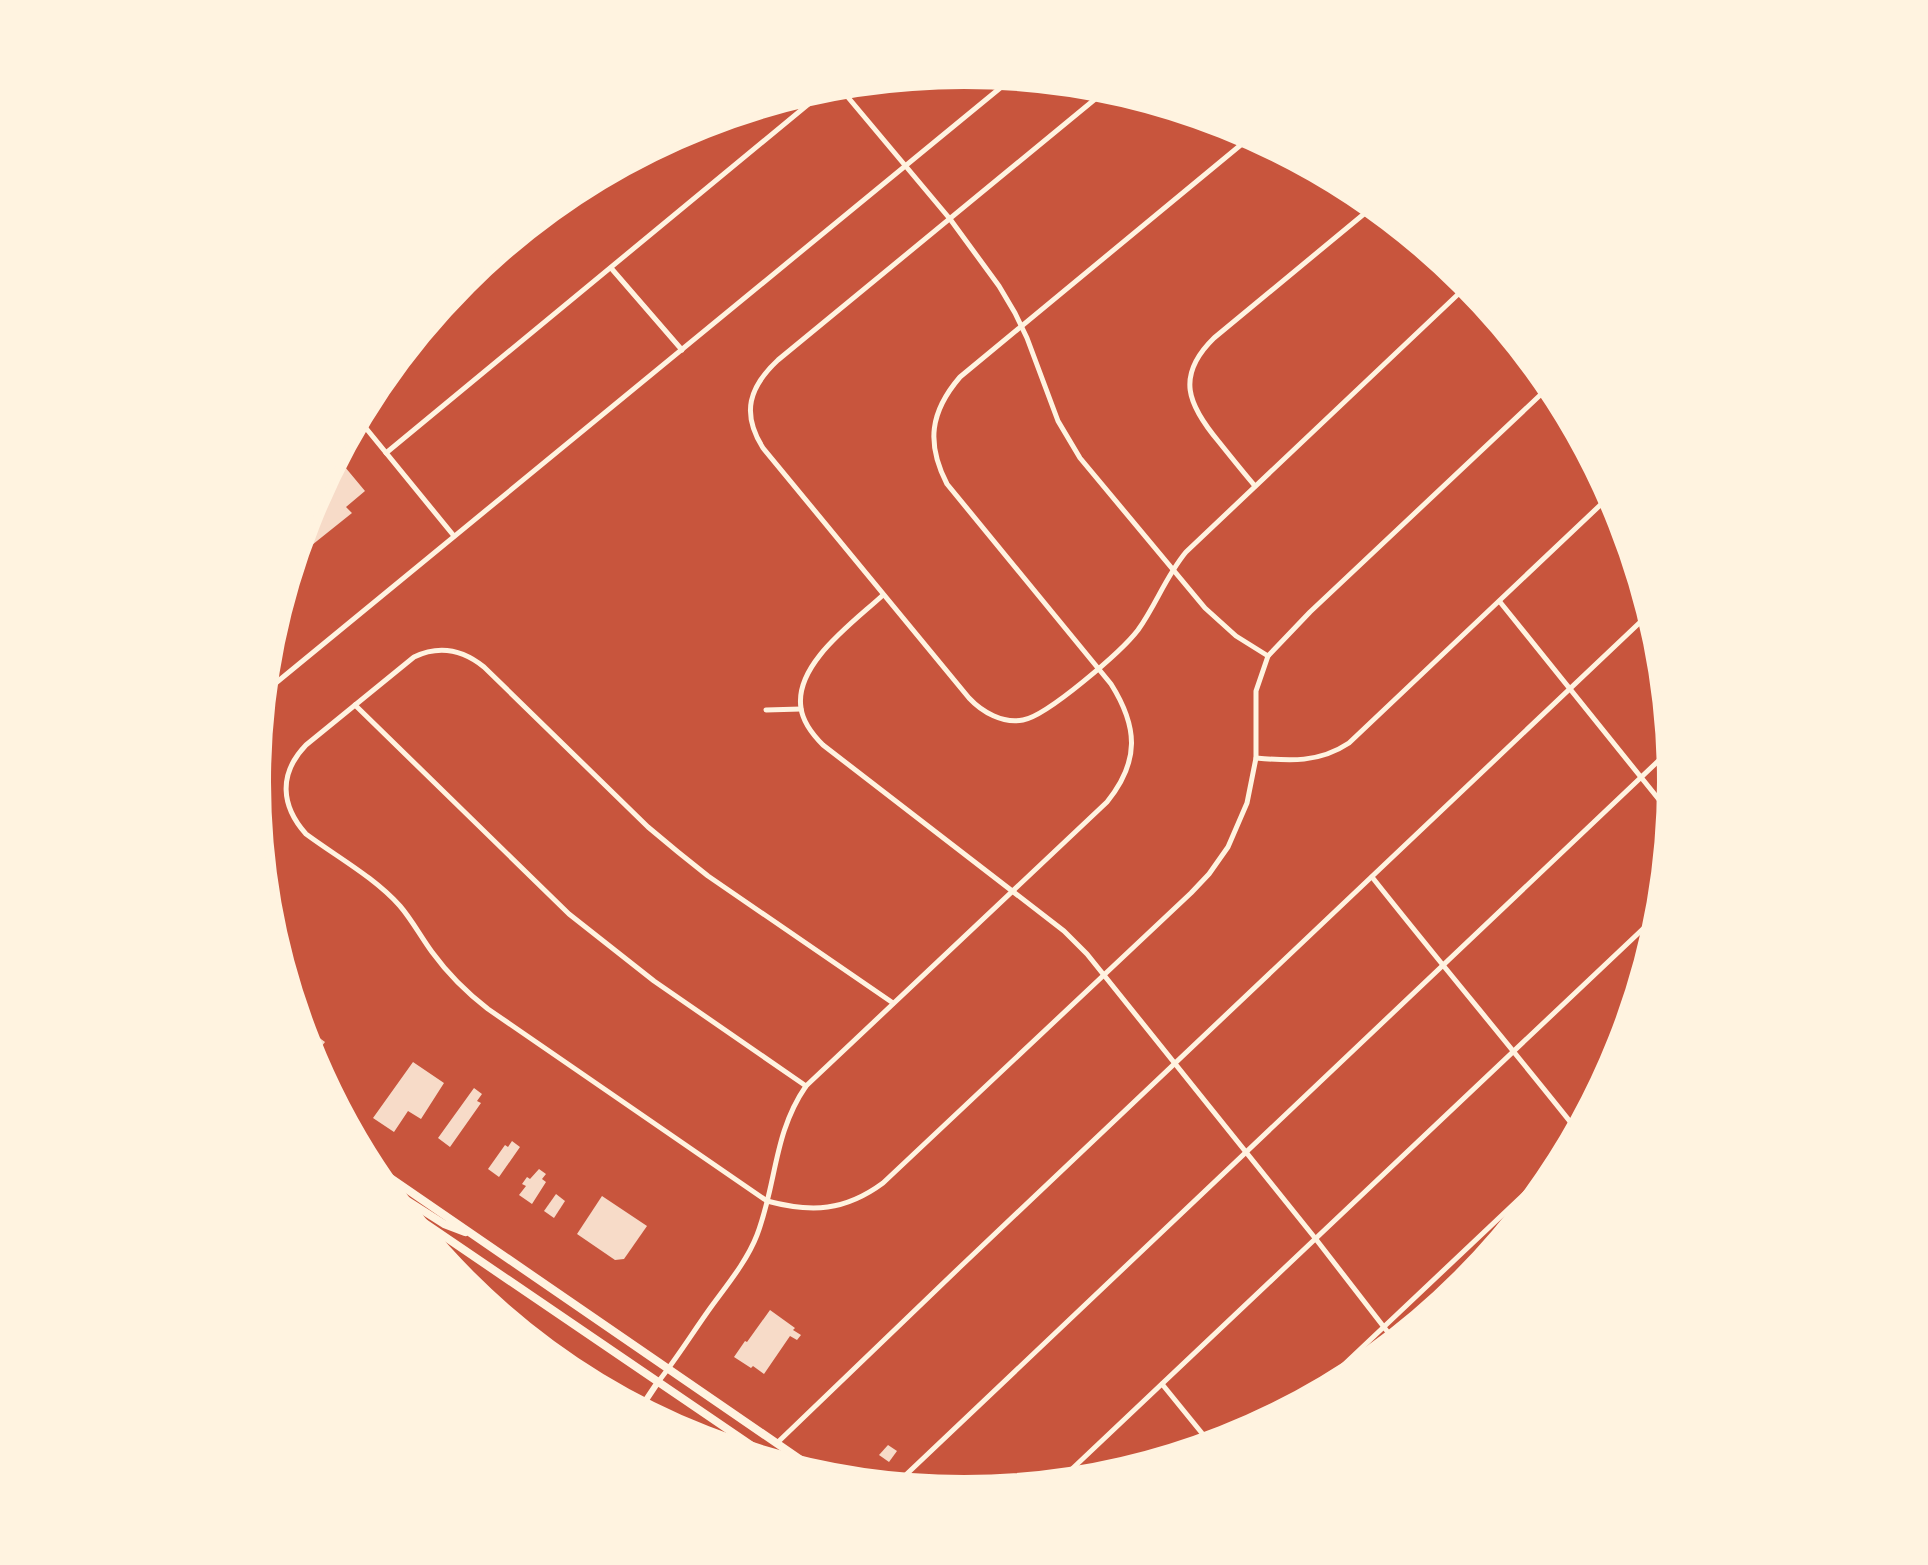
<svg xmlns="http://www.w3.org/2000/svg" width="1928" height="1565" font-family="Raleway,sans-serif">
<rect width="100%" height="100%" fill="#c8553d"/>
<g fill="#f7dbc8">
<path d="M335,455l30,36 -19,16 6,6 -60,48 -1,-2 15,-50z"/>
<path d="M306,1028l19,14 -10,13 -12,-8 -3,-11z"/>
<path d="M413,1062l31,21 -23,36 -13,-8 -14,21 -21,-14z"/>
<path d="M474,1088l8,6 -5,7 4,2 -31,44 -12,-9z"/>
<path d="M512,1141l8,6 -21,30 -11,-8 17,-24 3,2z"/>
<path d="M539,1169l7,5 -4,5 4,3 -14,22 -13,-9 7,-9 -4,-2 5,-7 3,2z"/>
<path d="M556,1194l9,7 -11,17 -10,-7z"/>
<path d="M602,1196l45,30 -23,33 -9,1 -38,-26z"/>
<path d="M770,1310l25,18 -2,2 8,5 -4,5 -7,-4 -26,38 -11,-8 -2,2 -17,-11 11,-16 2,1z"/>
<path d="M888,1445l9,6 -8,11 -10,-7z"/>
</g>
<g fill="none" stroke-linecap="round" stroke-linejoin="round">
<g stroke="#fff3e0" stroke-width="5">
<path d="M836,83l114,136 49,67 16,27 12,25 31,83 22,37 125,150 31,28 32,20"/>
<path d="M1111,86l-333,274c-29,27 -37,53 -15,88l206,250c13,14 34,26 54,22 24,-4 99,-69 115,-90 18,-25 28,-54 48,-78l285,-270"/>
<path d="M611,268l71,82"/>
<path d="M356,416l98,120"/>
<path d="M386,453l448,-370"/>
<path d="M1255,486c-12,-14 -24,-29 -36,-44 -31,-37 -44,-66 -5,-104l162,-134"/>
<path d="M883,595c-29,27 -89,69 -82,113 2,15 12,27 22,37l241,186 23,23 228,284 82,106"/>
<path d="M1500,602l173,215"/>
<path d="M260,696l756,-621"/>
<path d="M355,705l214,209 85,67 152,105"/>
<path d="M766,710l35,-1"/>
<path d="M1256,758c34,3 63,5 93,-15l264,-250"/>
<path d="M1372,877c68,86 139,170 208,257"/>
<path d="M893,1003l-185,-127 -30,-24 -30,-25 -164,-160c-21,-17 -45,-22 -70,-10l-108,88c-28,29 -25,61 0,89 31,23 68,43 94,72 12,14 21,31 32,46 16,22 34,40 56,57l279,192c45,12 78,10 116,-18l308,-290 18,-19 19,-27 19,-44 9,-45v-67l12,-35 42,-44 243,-229"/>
<path d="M658,1382c19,-24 35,-50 53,-75 16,-22 36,-46 46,-72 20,-52 16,-101 49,-149l301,-284c33,-41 31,-75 4,-118l-164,-200c-21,-41 -17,-72 13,-107l294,-243"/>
<path d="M1162,1384l52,64"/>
<path d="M1297,1409l275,-260"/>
<path d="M777,1443l182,-175 694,-658"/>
<path d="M1054,1486l610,-577"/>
<path d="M892,1488l781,-741"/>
</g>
<path stroke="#fff3e0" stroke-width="6" d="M638,1412l20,-30"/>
<g stroke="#fff3e0" stroke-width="8">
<path d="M360,1157l473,325"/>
<path d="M369,1173l13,8 12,2"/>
<path d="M387,1197l13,-1 44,28 21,8"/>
<path d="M388,1198l398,271"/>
</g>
</g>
<path d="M0 0H1928V1565H0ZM266 782a698 698 0 1 1 1396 0a698 698 0 1 1-1396 0Z" fill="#fff3e0" fill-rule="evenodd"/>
<path fill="none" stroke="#fff3e0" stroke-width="10" d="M266 782a698 698 0 1 1 1396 0a698 698 0 1 1-1396 0Z"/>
</svg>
